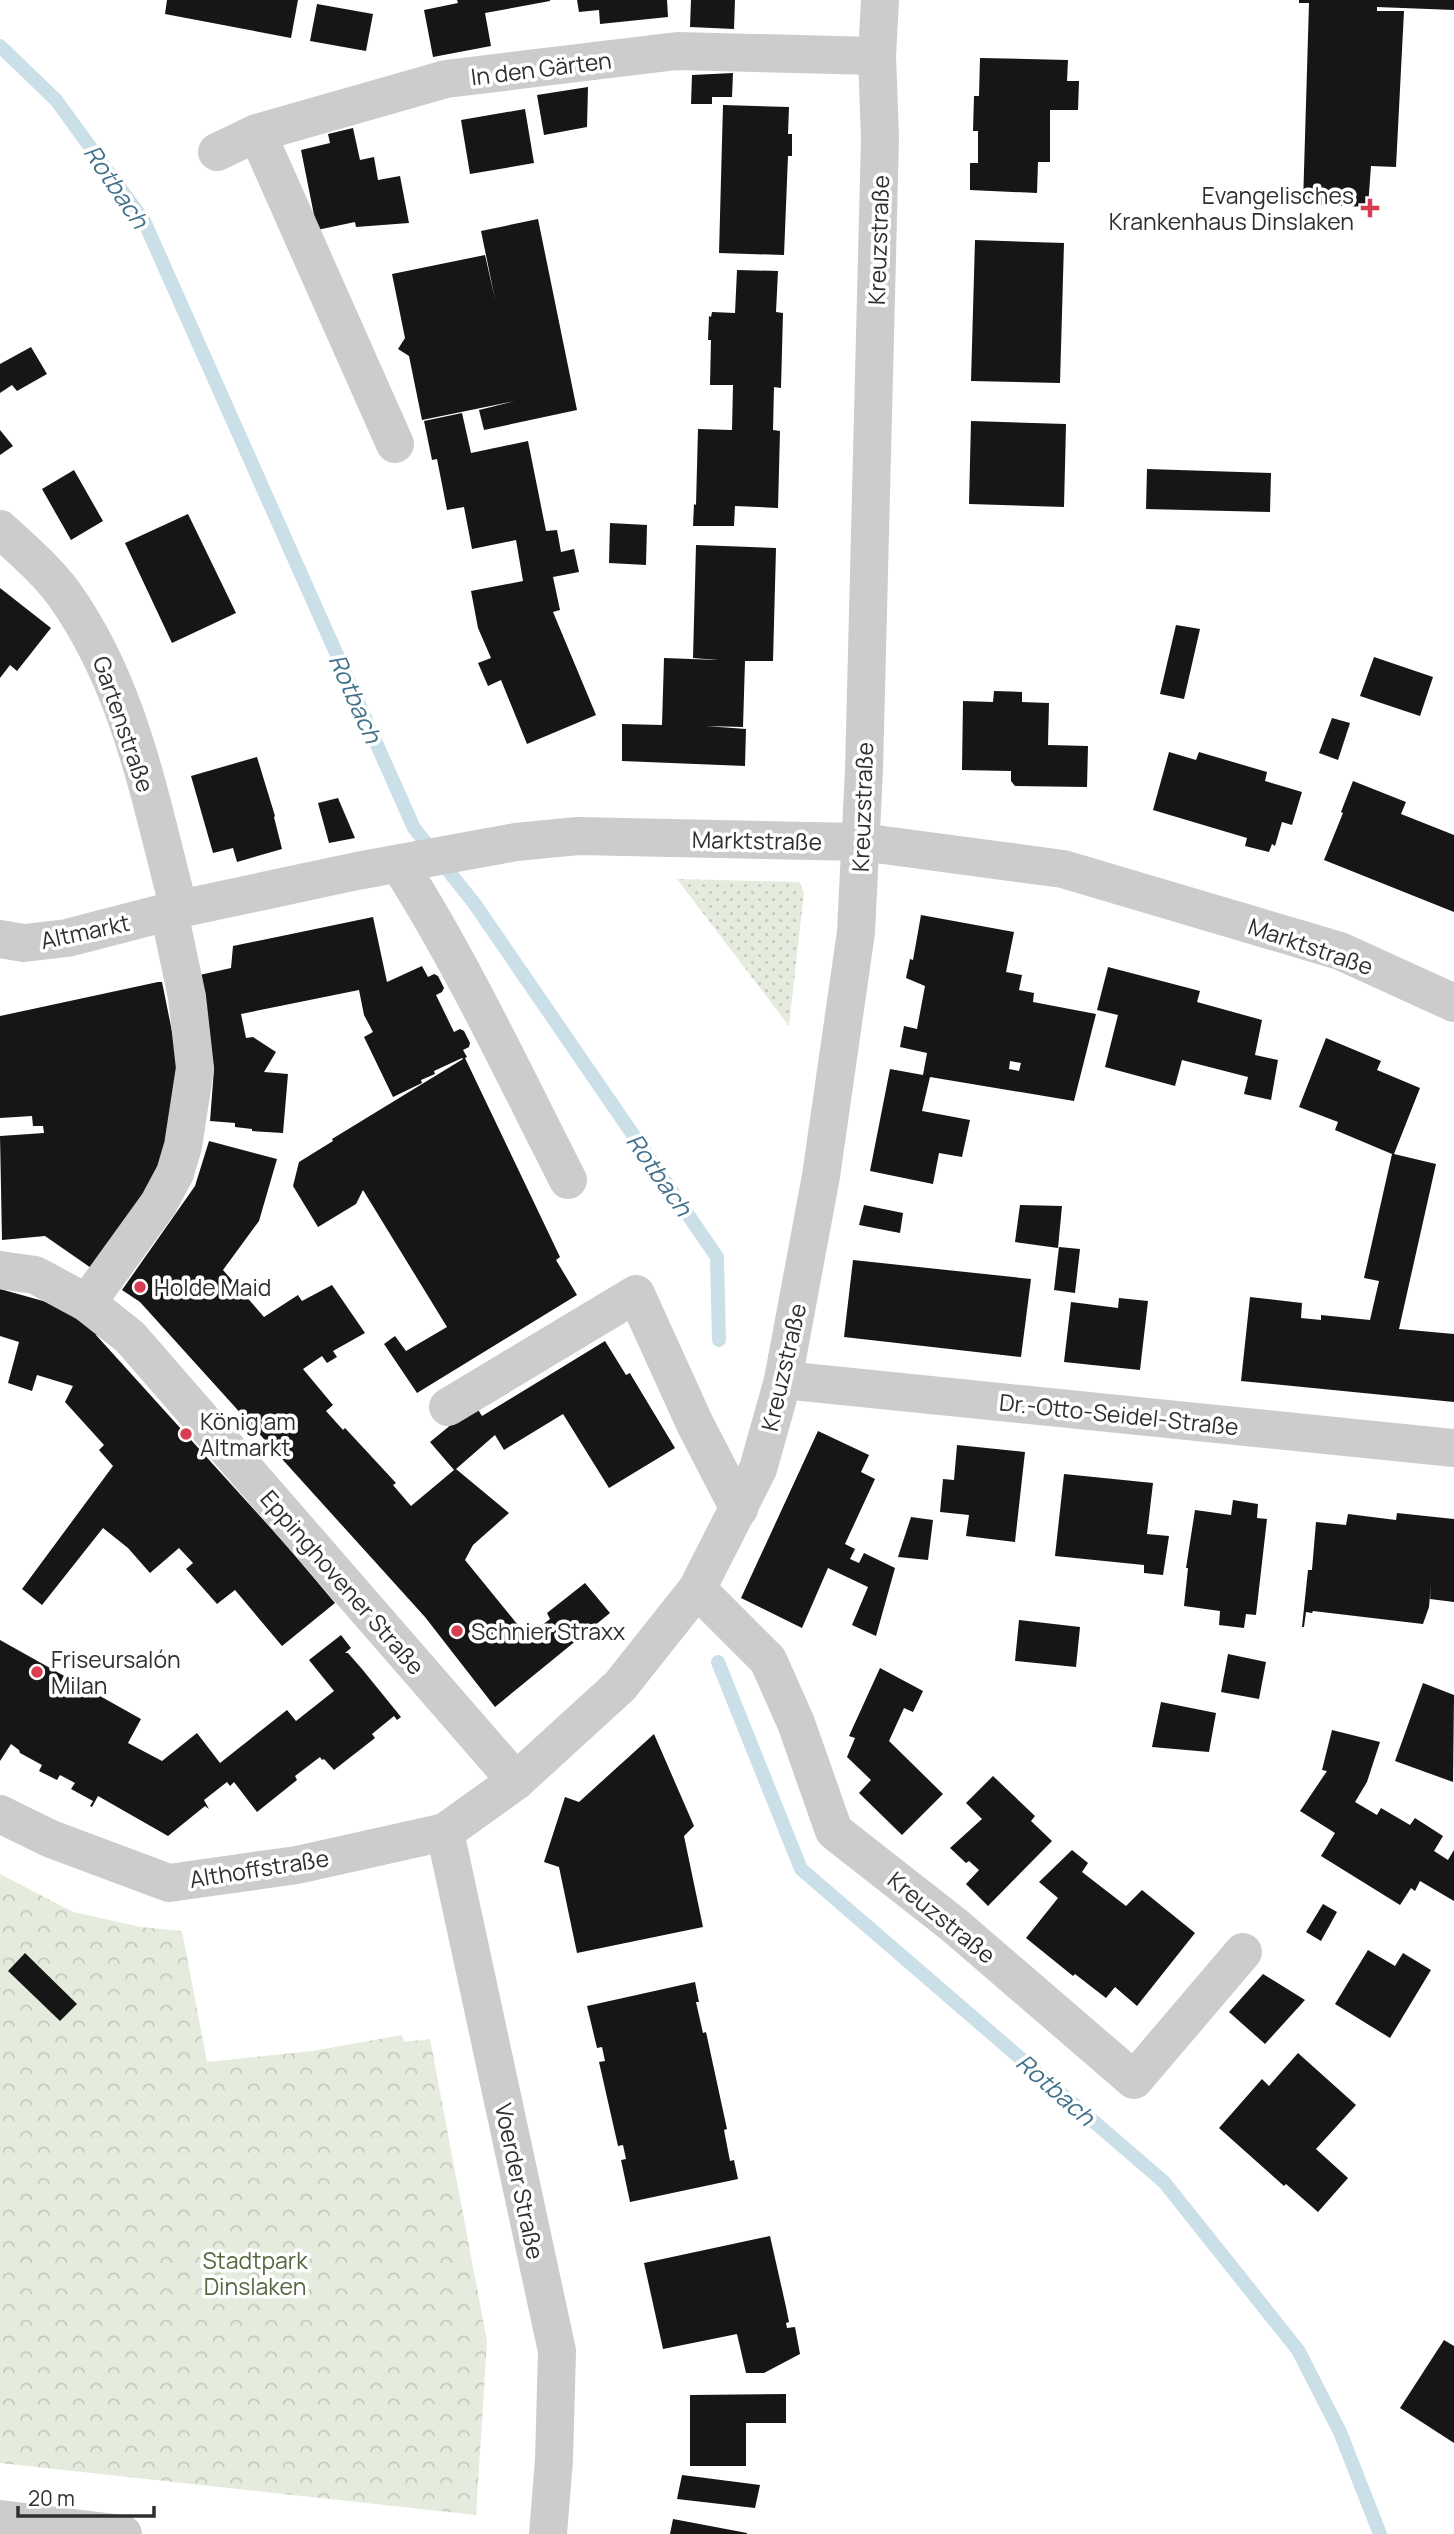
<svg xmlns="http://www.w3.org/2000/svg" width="1454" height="2534" font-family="Manrope,sans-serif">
<defs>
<pattern id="grass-dots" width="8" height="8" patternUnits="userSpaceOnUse" patternTransform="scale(1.75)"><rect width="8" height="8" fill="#e5ebdd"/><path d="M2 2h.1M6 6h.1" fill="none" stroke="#c5cabe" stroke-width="1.8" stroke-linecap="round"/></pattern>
<pattern id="park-crowns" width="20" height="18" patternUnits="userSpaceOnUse" patternTransform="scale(1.75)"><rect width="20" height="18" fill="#e5ebdd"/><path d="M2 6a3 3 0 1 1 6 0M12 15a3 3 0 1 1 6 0" fill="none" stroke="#c5cabe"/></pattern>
</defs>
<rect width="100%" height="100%" fill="#fff"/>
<path fill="url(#grass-dots)" d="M677,879l122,3 5,10 -15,134z"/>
<path fill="url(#park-crowns)" d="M0,1874l73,38 68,15 41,4 25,131 106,-11 89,-16 2,7 26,-3 57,302 -11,174 -476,-52z"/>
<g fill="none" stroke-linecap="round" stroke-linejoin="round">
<g stroke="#cbdfe9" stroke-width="14">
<path d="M0,46l56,54 88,121 270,607 60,75 243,354 2,83"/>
<path d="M718,1662l83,207 363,313 134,168 42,82 40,102"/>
</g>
</g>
<g fill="#161616" fill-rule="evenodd">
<path d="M167,0h131l-7,38 -126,-24z"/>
<path d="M457,0h93v1l-65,12 6,33 -58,11 -9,-47 34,-7z"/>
<path d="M577,0h90l1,17 -68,7 -1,-14 -20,2z"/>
<path d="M691,0h44l-1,29 -44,-2z"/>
<path d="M1299,0h155v10l-77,-3v4h27l-8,156 -25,-1 -3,41 -65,-3 6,-201h-10z"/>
<path d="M317,4l56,10 -7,37 -56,-10z"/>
<path d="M980,58l88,2 -1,21h12l-1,29h-28v52h-12l-1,31 -67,-3v-27h8v-32h-5l1,-35h5z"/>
<path d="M733,73l-1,24h-20v7h-21l1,-29z"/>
<path d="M588,87l-1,40 -43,8 -7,-40z"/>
<path d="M723,105l66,2 -1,27h4v22h-4l-4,99 -65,-2z"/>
<path d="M525,109l9,54 -64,11 -9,-54z"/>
<path d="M353,128l7,32 14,-3 4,23 22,-4 9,47 -53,4 -1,-5 -38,8 -16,-80 29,-7 -2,-9z"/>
<path d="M538,219l39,191 -93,20 -5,-20 36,-9 -93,19 -13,-64 -11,-7 7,-11 -13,-64 93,-19 10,44 -14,-68z"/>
<path d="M975,240l89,3 -4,140 -89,-2z"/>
<path d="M737,270l41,1 -2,41 7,1 -2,75 -7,-1 -1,43 7,1 -2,77 -43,-2 -1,20h-41l1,-22 2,1 2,-76 34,1 1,-45h-23l1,-45h-3l1,-24 2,1 1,-5 23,1z"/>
<path d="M31,347l16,27 -30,17 -5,-6 -12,8v-29z"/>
<path d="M462,413l9,40 57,-12 18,90 11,-1 4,22 13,-3 5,23 -26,5 7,33 -7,2 43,103 -69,29 -26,-64 -13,6 -10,-23 13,-5 -13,-30 -7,-37 52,-10 -7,-41 -44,9 -8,-42 -17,3 -10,-51 -5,1 -8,-39z"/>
<path d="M971,421l95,3 -2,83 -95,-3z"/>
<path d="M0,430l13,16 -13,9z"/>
<path d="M1147,469l124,4 -1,39 -124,-3z"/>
<path d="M74,470l29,51 -32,19 -29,-51z"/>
<path d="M188,514l48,99 -64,30 -47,-100z"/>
<path d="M610,523l37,2 -1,40 -37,-2z"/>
<path d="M696,545l80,3 -3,113h-28l-2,66 -37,-1 40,3 -1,37 -123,-5v-37l40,1 2,-67 54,2 -25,-2z"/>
<path d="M0,588l51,40 -34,43 -7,-6 -10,13z"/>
<path d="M1176,625l24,4 -16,70 -24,-5z"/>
<path d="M1374,657l59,20 -13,39 -60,-20z"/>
<path d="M994,691l28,1v10l27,1 -1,42 40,1 -1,41 -72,-1 -4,-5v-10l-49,-1 1,-69 30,1z"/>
<path d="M1332,718l18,5 -12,37 -19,-7z"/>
<path d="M1169,752l27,8 3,-8 68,20 -2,9 37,11 -10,33 -10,-3 -7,24 -3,-2 -3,8 -24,-6 2,-8 -94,-28z"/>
<path d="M257,757l18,59 -1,1 8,32 -45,13 -4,-14 -20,5 -22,-77z"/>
<path d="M1353,781l53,21 -5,12 53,21v77l-130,-52 19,-47 -2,-1z"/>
<path d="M338,798l17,40 -26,5 -11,-40z"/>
<path d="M921,915l93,17 -8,40 16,3 -3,15 15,3 -1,9 63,12 -22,87 -144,-24 -8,34 48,9 -8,37 -23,-4 -6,31 -63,-13 20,-102 33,6 4,-22 -27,-6 4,-21 13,3 8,-43 -19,-8 4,-19 3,1zM1010,1061l11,2 -2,8 -10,-2z"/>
<path d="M373,917l14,65 35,-16 6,11 6,-3 4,2 6,12 -2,4 -6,3 18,37 6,-3 4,2 6,12 -1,4 -6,3 4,7 -2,1 95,199 -4,3 21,35 -160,98 -33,-49 11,-8 11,15 41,-24 -84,-137 -7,14 -38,23 -25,-41 6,-24 34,-21 -1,-2 131,-80 -1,-1 -28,13 1,3 -14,6 1,3 -29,14 -29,-60 9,-5 -9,-17 -5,-25 -118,24 5,24 7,-1 23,15 -12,20 24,2 -5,59 -31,-2v-2l-17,-2v-4l-25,-2 4,-52 -19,-93 36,-8 2,-22z"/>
<path d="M1108,967l92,24 -3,11 65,18 -7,35 23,5 -7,40 -27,-6 4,-17 -66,-17 -7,26 -70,-19 13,-52 -21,-5z"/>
<path d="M158,982h4l18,89 -16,100 -70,99 -49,-34 -43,4 -2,-104 44,-3 -1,-7h-10l-1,-10 -32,2v-102z"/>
<path d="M1326,1038l55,23 -4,9 43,18 -26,66 42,10 -37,165 55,5v68l-213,-21 9,-84 52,6 -1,15 20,2v-5l49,5 9,-39 -15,-3 28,-124 -57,-24 3,-8 -39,-15z"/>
<path d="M209,1141l68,18 -18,62 -36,49 41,47 34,-22 4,6 30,-16 33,48 -32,18 4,6 -10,6 -5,-7 -19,13 30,36 -7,6 17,19 2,-2 51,55 -3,2 18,21 43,-36 -24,-28 45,-37 7,11 123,-75 21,34 4,-2 1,2 44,73 -66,40 -46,-74 -59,36 -9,-15 -39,34 53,44 -36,32 -8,15 66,81 4,-3 -3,-5 18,-14 -3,-6 38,-30 25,30 -115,94 -70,-90 -285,-315 -18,-12 73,-104z"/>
<path d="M864,1205l39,8 -3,20 -41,-8z"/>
<path d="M1020,1205l42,1 -4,42 -43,-6z"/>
<path d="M1059,1247l21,2 -5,44 -21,-3z"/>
<path d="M853,1260l178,19 -10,78 -177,-20z"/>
<path d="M0,1289l79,22 21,16 -4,8 191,211 48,57 -53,43 -47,-56 -18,14 -31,-35 7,-6 -14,-15 -29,25 -22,-25 -25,-20 -61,77 -20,-16 91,-123 -14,-16 5,-5 -39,-43 8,-16 -36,-11 -5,16 -24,-8 11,-41 -19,-6z"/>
<path d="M1119,1298l29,3 -8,69 -76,-8 7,-60 47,6z"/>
<path d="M818,1431l51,24 -8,17 14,7 -30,65 10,5 -5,10 9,4 5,-10 31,15 -19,68 -24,-11 16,-38 -40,-19 -26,60 -61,-30z"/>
<path d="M957,1445l68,7 -10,90 -49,-6 3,-21 -29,-3 3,-33 11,1z"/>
<path d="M1064,1474l89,9 -6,51 22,2 -6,39 -19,-2v-8l-89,-9z"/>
<path d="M1233,1500l25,4 -1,14 10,1 -11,96 -10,-1 -2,14 -25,-3 1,-14 -36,-5 4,-38h-2l9,-58 36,5z"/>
<path d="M1397,1513l57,6v83l-24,-3 1,-15 -2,23 -6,17 -110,-13 -1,2 -6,-1 -2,15h-2l6,-57h4l4,-48 30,3 2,-11 48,6z"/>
<path d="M911,1517l22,3 -5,40 -30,-3z"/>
<path d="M1019,1620l61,7 -4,40 -61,-6z"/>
<path d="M341,1635l10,13 -6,5h3l14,16 39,48 -4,3 -3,-4 -22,18 3,4 -41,32 -10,-11 -2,1 -2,-3 -25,19 2,4 -40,32 -23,-30 -4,4 -3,-4 -23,18 5,9 -4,-3 -37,30 -70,-40 -6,11 -2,-1 3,-5 -22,-12 4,-6 -15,-8 -3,5 -18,-9 3,-6 -22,-12 -1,-3 -8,-6 -11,17v-121l141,79 -13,24 34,18 35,-28 23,30 67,-53 9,11 38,-30 -25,-31z"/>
<path d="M1228,1654l38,8 -7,37 -38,-7z"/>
<path d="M880,1668l43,23 -10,21 -9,-4 -15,33 54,53 -41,41 -43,-42 12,-13 -24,-23 8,-19 -6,-2z"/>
<path d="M1423,1683l31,12 -1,87 -58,-21z"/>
<path d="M1161,1702l55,11 -7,39 -57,-5z"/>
<path d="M1332,1730l48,12 -13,40 -12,20 22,13 4,-7 29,17 5,-7 28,18 -9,15 14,9 6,-10v51l-34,-20 -5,10 -4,-3 -11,17 -79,-49 14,-23 -35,-22 27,-40 -5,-1z"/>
<path d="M654,1734l40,92 -10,10 19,91 -126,26 -18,-86 -15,-5 21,-65 14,5z"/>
<path d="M993,1776l42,40 -4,5 21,20 -64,65 -22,-22 13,-14 -10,-9 -3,2 -16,-15 32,-29 -16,-16z"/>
<path d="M1072,1850l16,13 -6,9 44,34 16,-16 53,43 -58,73 -22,-19 -9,11 -31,-24 -2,2 -47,-38 32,-40 -19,-16z"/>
<path d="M1323,1904l14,8 -16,29 -15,-9z"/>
<path d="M1368,1950l27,16 8,-13 28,17 -41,68 -55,-34z"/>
<path d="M25,1953l52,51 -17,17 -52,-50z"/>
<path d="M1263,1974l42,26 -40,44 -36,-32z"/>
<path d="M695,1982l4,20h-3l7,31 3,-1 21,97 -3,1 6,31 4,-1 4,19 -108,23 -9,-42 5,-1 -3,-14 -5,1 -19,-84 6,-1 -3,-14 -5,1 -10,-42z"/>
<path d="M1298,2053l58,52 -40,44 32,29 -30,34 -32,-28 -2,2 -65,-58 43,-49 7,7z"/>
<path d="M770,2236l16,71 3,15 -3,1 1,5 8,-1 5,27 -36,19h-18l-9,-39 -74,15 -19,-86z"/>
<path d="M1444,2340l10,6v97l-54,-35z"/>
<path d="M786,2394v29h-40v43h-56v-71z"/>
<path d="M682,2475l78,10 -5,23 -78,-9z"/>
<path d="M673,2519l74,14v1h-77z"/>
</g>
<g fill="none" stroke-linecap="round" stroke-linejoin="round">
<g stroke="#ccc" stroke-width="38">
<path d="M257,133l138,311"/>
<path d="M217,152l40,-19 189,-54 231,-28 200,5"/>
<path d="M0,529c22,20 46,41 64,65 67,94 86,206 115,315"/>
<path d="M399,864c64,101 115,210 169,316"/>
<path d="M0,939l24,4 43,-5 112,-29 178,-38 159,-29 62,-6 283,6 202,27 277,82 114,52"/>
<path d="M0,1270l35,5 52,28 43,34 386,444"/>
<path d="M87,1303l72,-100 16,-30 8,-27 12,-78 -8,-71 -18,-85"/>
<path d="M783,1380l671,68"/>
<path d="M448,1407l188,-113 59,130 44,85"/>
<path d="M697,1589l71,71 28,63 38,108 120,94 180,155 109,-128"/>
<path d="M0,1814l51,25 118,44 128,-18 148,-33 71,-51 104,-95 77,-97 61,-120 25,-89 38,-204 35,-244 8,-162 16,-632 -3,-82 3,-56"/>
<path d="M445,1832l112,519 -3,109 -6,74"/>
<path d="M0,2519l123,15"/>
</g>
</g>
<g fill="#d83e51" stroke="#fff" stroke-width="2.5">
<path d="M1366.5 197.5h7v7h7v7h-7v7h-7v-7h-7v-7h7z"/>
<circle cx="140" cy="1287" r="7"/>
<circle cx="186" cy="1434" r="7"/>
<circle cx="457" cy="1631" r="7"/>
<circle cx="37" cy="1672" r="7"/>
</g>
<g text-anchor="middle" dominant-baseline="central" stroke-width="7" stroke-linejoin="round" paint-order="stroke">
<g font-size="23" fill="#2f2f2f" stroke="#fff">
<text transform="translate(541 68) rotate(-7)">In den Gärten</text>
<text transform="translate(878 240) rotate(-88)">Kreuzstraße</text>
<text transform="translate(124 724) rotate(71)">Gartenstraße</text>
<text transform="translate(862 807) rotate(-88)">Kreuzstraße</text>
<text transform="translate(757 840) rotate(1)">Marktstraße</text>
<text transform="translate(85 931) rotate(-12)">Altmarkt</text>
<text transform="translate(1311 946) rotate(19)">Marktstraße</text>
<text transform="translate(783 1367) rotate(-77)">Kreuzstraße</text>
<text transform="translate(1119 1414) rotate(6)">Dr.-Otto-Seidel-Straße</text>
<text transform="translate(343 1582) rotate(49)">Eppinghovener Straße</text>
<text transform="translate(259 1868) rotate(-9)">Althoffstraße</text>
<text transform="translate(942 1917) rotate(39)">Kreuzstraße</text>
<text transform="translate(520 2181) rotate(78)">Voerder Straße</text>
</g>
<g font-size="23" fill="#2f2f2f" stroke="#fff" text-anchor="start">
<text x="1354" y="195" text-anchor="end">Evangelisches<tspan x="1354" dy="26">Krankenhaus Dinslaken</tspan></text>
<text x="154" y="1287">Holde Maid</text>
<text x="200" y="1421">König am<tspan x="200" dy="26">Altmarkt</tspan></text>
<text x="471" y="1631">Schnier Straxx</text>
<text x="51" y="1659">Friseursalón<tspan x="51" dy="26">Milan</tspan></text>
</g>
<g font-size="23" fill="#54673f" stroke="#fff">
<text x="255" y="2260">Stadtpark<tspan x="255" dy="26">Dinslaken</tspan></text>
</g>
<g font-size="24" font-style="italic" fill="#42728b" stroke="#fff">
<text transform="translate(117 186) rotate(56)">Rotbach</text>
<text transform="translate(356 698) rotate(66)">Rotbach</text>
<text transform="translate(660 1174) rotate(55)">Rotbach</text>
<text transform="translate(1056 2089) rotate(41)">Rotbach</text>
</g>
</g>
<path d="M18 2506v10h136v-10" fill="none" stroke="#2f2f2f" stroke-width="3.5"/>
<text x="28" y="2506" font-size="21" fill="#2f2f2f" stroke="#ffffff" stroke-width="5" paint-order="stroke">20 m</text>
</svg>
